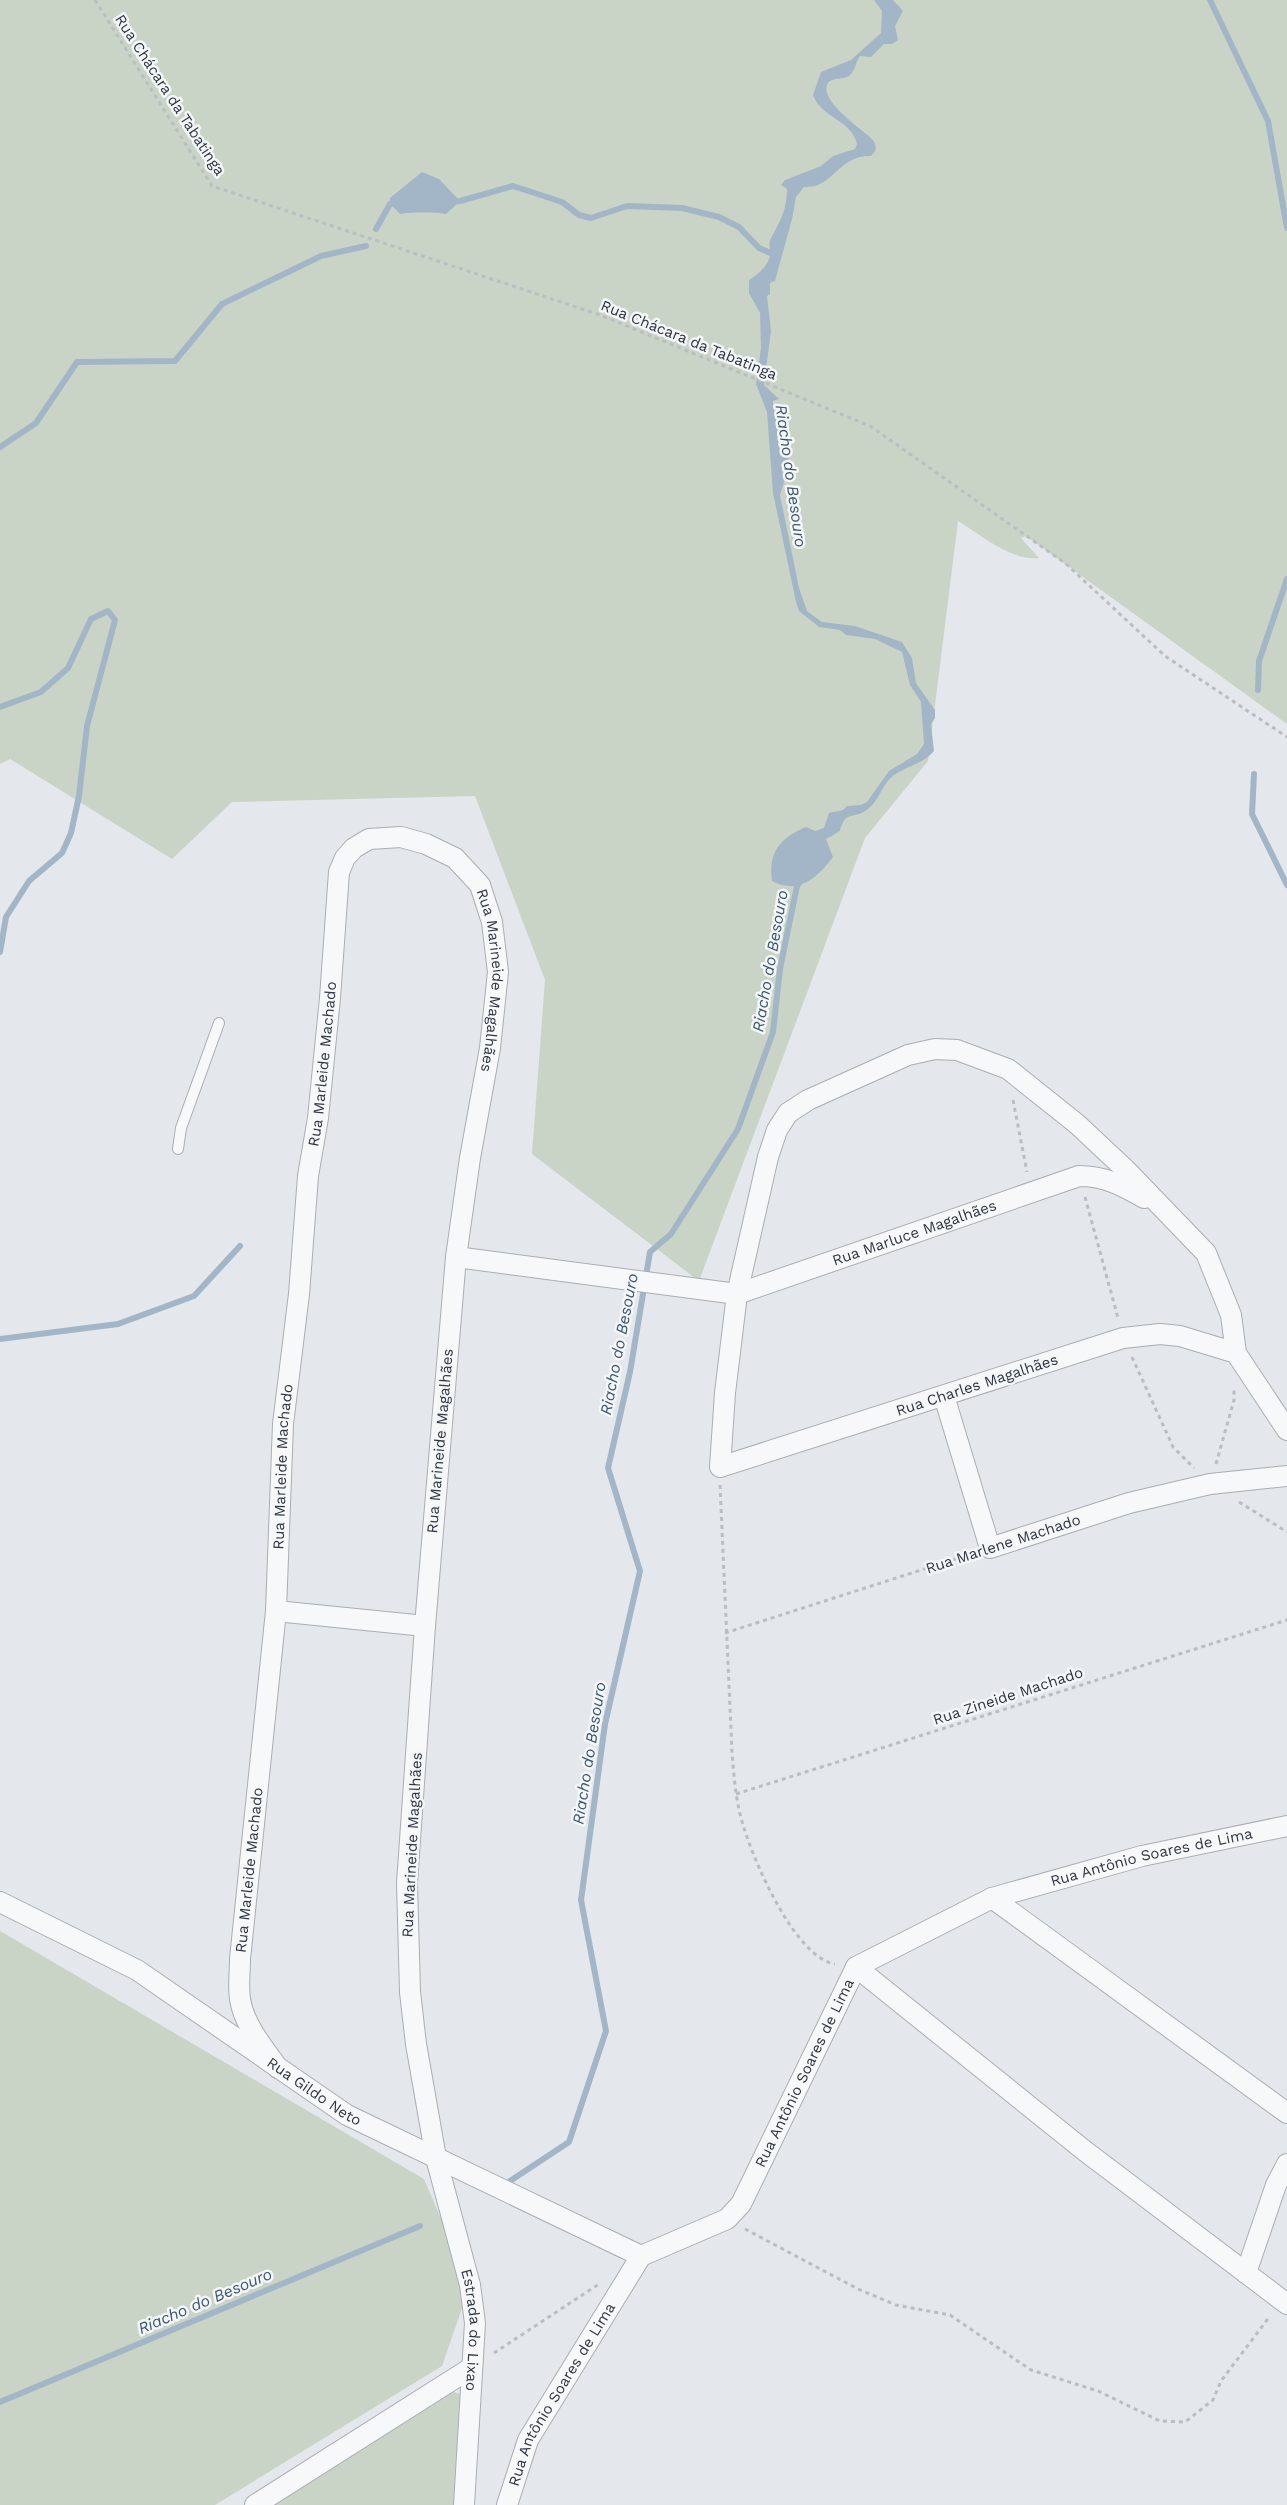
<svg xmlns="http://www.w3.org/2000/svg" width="1287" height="2505" font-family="'Work Sans',sans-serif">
<rect width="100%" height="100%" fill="#e4e7eb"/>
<g fill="#cad4c6">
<path d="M0,0h1287v724l-261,-188 -5,2 18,20c-29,3 -59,-24 -81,-37l-30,240 -63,77 -166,443 -167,-127 13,-174 -70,-184 -243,6 -60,57 -162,-100 -10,5z"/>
<path d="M0,1931l424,248 46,106 -28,81 -227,139h-215z"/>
<path d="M451,2391l11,4 -4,110h-188z"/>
</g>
<g fill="#a3b6c7">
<path d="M874,0h19l10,11 -8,15 3,14 -6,4h-8l-13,13 -11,-1c-5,7 -4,14 -11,20 -6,4 -17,1 -21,7 -11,17 34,46 45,57 4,8 4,10 -2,16 -33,-1 -38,33 -67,31l-8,10 -4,22 -17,62 -5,2v11l-3,2 4,35 -7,54 15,14 -6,2c-1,8 12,48 16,58l-7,9 2,14 -4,13 19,93 8,23 15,11 33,4 47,16 10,16 4,25 19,27v8l-4,6 3,27c-11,13 -27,15 -40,24 -12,8 -14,25 -26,34 -13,11 -23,0 -28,22l-14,8 7,18c-16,21 -34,38 -61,24 -4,-29 8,-43 34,-54l9,4 9,-3 5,-15 14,-3 4,-4 14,-1 6,-3 22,-31 28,-17 7,-10 -3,-42 -11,-17 -8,-33 -27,-13 -29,-4 -6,-5 -21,-3 -20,-16 -3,-9 -23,-109 -6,-81 -11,-28 5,-36 -1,-35 -11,-20v-13c9,-6 21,-15 21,-27 0,-6 -2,-9 1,-15 10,-18 16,-29 16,-49l-6,-4 4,-5 36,-14 12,-10 22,-7 2,-5c-6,-25 -35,-25 -44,-49l8,-23 30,-12 30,-27 1,-22z"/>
<path d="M422,172l17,7 21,22 -14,13c-10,-2 -37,-2 -46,0l-10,-10v-6z"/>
</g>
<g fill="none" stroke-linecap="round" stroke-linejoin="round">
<g stroke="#a3b6c7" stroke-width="6">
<path d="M1210,0l58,121 19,107"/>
<path d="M452,202l8,-1 53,-15 49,16 17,13 12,3 36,-12 55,2 37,9 20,10 20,21 16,7"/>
<path d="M376,229l14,-25 8,-1"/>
<path d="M0,447l36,-24 41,-61 98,-1 47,-57 99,-48 45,-10"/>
<path d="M1258,690l1,-29 28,-82"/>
<path d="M0,707l41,-15 27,-24 23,-49 17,-8 7,9 -28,106 -8,70 -8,37 -9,20 -33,28 -23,36 -6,35"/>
<path d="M1254,774l-2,40 35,71"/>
<path d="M0,1339l118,-15 76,-28 46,-50"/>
<path d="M510,2181l59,-39 37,-111 -25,-131 24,-176 35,-153 -32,-103 22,-96 20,-120 21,-18 67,-105 35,-97 7,-63 17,-83 4,-6"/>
<path d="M0,2402l420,-176"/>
</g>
<g stroke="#a9aeb5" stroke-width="12">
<path id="service" d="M178,1149l3,-21 38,-105"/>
</g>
<g stroke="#a9aeb5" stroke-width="22">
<g id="minor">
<path id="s1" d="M456,1257l281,37 342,-118c25,0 43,9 65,22"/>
<path d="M1236,1353l-56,-17 -20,-2 -37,4 -403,129 5,-74 12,-99 31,-137 9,-27 11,-17 20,-13 100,-45 27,-6 22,1 51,19 69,55 48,45 81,84 25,62 5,38 51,77"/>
<path d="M944,1396l46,152 139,-45 81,-19 77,-8"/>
<path d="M276,1611l149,15"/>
<path d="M992,1898l295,215"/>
<path id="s2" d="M0,1902l137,68 210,145 294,141"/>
<path d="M856,1967l229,184 202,153"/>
<path id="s3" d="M278,2068c-15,-21 -34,-43 -38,-69 -2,-13 0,-27 0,-40l36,-348 7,-187 16,-130 9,-118 10,-58 12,-120 9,-126 6,-14 9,-10 15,-9 32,-2 25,7 29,14 25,27 12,37 6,50 -8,76 -20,110 -14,99 -31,369 -18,257 3,109 6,52 20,114 34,127 5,38 -11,182"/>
<path d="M1246,2273l30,-88 11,-21"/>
<path d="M255,2505l216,-137"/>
<path id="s4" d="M507,2505l21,-65 113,-184 86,-37 14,-15 115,-237 136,-69 150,-42 145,-30"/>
</g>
</g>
<g stroke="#babec2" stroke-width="3" stroke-dasharray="4 4" stroke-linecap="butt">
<path d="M95,0l117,186 388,129 270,111 195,137 100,93 122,81"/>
<path d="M1013,1100l14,72"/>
<path d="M1085,1197l33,121"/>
<path d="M1132,1357l41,90 21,21"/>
<path d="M1216,1464l18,-64v-12"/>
<path d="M720,1485l12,267c2,26 4,52 12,76 11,36 52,130 91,136"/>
<path d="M1239,1502l48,30"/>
<path d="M725,1633l246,-79"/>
<path d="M736,1794l551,-174"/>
<path d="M745,2229l113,60 38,16 54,10 81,55 67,21 62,30 25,1 28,-22 8,-19 49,-65"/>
<path d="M494,2353l105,-69"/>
</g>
<use href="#service" stroke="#f7f8f9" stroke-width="10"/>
<use href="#minor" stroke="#f7f8f9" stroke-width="20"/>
</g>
<g text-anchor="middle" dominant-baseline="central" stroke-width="5" stroke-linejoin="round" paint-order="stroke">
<g font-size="15" fill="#2d3642" stroke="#f4f6f8">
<text transform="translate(170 95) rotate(57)">Rua Chácara da Tabatinga</text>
<text transform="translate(689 340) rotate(22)">Rua Chácara da Tabatinga</text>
<text stroke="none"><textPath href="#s3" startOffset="1482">Rua Marineide Magalhães</textPath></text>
<text stroke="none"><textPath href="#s3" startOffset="1019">Rua Marleide Machado</textPath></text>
<text stroke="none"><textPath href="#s1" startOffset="471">Rua Marluce Magalhães</textPath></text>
<text transform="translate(977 1385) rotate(-18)">Rua Charles Magalhães</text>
<text transform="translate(440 1441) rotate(-85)">Rua Marineide Magalhães</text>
<text stroke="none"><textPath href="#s3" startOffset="614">Rua Marleide Machado</textPath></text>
<text transform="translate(1003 1544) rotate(-18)">Rua Marlene Machado</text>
<text transform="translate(1008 1696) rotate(-18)">Rua Zineide Machado</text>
<text transform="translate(412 1845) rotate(-87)">Rua Marineide Magalhães</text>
<text stroke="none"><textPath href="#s4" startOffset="979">Rua Antônio Soares de Lima</textPath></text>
<text stroke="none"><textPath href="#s3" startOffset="209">Rua Marleide Machado</textPath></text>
<text stroke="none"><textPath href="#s4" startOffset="544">Rua Antônio Soares de Lima</textPath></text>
<text stroke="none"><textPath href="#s2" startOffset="368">Rua Gildo Neto</textPath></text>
<text stroke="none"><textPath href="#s3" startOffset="2844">Estrada do Lixao</textPath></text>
<text stroke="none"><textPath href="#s4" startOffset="124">Rua Antônio Soares de Lima</textPath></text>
</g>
<g font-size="16" font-style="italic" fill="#3b5672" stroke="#f4f6f8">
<text transform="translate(791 476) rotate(82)">Riacho do Besouro</text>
<text transform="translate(770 961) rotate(-80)">Riacho do Besouro</text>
<text transform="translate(619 1344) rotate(-79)">Riacho do Besouro</text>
<text transform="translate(589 1753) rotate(-81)">Riacho do Besouro</text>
<text transform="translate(205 2301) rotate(-23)">Riacho do Besouro</text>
</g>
</g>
</svg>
